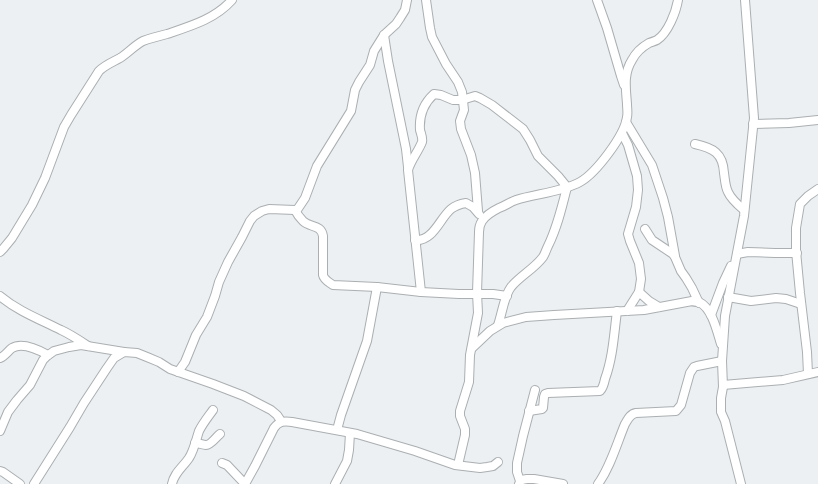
<svg xmlns="http://www.w3.org/2000/svg" width="818" height="484" font-family="Signika,sans-serif">
<rect width="100%" height="100%" fill="#ecf0f3"/>
<g fill="none" stroke-linecap="round" stroke-linejoin="round">
<g stroke="#abafb1" stroke-width="10">
<g id="minor">
<path d="M426,0l4,28 2,9 14,27 12,18 4,10 2,18 -4,11 1,8 10,26 4,18 3,38"/>
<path d="M597,0l10,28 14,48 3,9"/>
<path d="M384,35l4,26 18,88 2,18"/>
<path d="M626,122l26,43 11,33 5,19 7,39"/>
<path d="M753,124l36,-1 29,-3"/>
<path d="M622,133l6,12 9,31 1,14 -2,17 -8,27 2,7 9,22 2,16 -2,13 -12,19"/>
<path d="M695,144c18,4 28,9 29,29 1,6 1,13 4,19 3,7 10,13 16,18"/>
<path d="M295,210c2,4 5,8 8,11 7,7 18,3 20,15v39c1,5 6,7 10,10l44,2 44,5 38,2h34l14,2"/>
<path d="M645,229l7,11 21,14 2,3 6,14 5,7 6,10 7,15"/>
<path d="M415,240c18,2 25,-22 36,-31 5,-4 9,-5 15,-6l7,4 6,7"/>
<path d="M0,252l3,-3 9,-11 20,-33 13,-27 19,-51 7,-12 28,-44c6,-6 14,-9 21,-13 8,-5 15,-13 23,-17 8,-3 16,-5 24,-7 24,-8 48,-15 65,-34"/>
<path d="M737,254l11,-2 27,1h22"/>
<path d="M421,292l-13,-122c3,-10 10,-18 14,-28 1,-4 -1,-8 -2,-12 -1,-14 3,-26 14,-36l7,1 12,5h9l13,-4 5,2 12,7 31,24 7,11 8,16 20,20 9,11c-5,20 -10,41 -19,59 -2,4 -3,8 -5,11 -9,12 -23,19 -32,30 -7,9 -9,27 -13,38"/>
<path d="M639,292l10,9 10,6"/>
<path d="M0,296c18,15 39,23 61,34 9,4 18,10 27,16"/>
<path d="M728,297l23,4 25,-3 10,1 15,5"/>
<path d="M711,315l12,-32 8,-17"/>
<path d="M472,348l18,-17 13,-8 23,-6 28,-2 90,-5 48,-9c2,1 5,1 7,1 13,6 18,29 22,42"/>
<path d="M0,358c5,-2 8,-7 12,-10 10,-6 27,2 36,7"/>
<path d="M178,372l7,-10 11,-27 11,-18 8,-21 4,-14 9,-20 14,-25 8,-16 4,-5 8,-5 7,-2 26,1h2l8,-12 12,-32 34,-55 4,-21 4,-8 11,-17 4,-14 10,-16 12,-11 4,-6 5,-8 2,-10"/>
<path d="M808,374l-1,-22 -7,-59 -4,-42v-23l4,-24 8,-8 10,-7"/>
<path d="M723,385l60,-5 35,-8"/>
<path d="M529,411l13,-2 1,-1 1,-11 1,-3 3,-1 52,-2c3,-3 4,-7 5,-12 8,-22 9,-45 12,-68"/>
<path d="M337,430l4,-15 26,-74 10,-54"/>
<path d="M0,431l8,-19 9,-12 13,-15 13,-25 4,-4 7,-5 15,-4 12,-2 43,7"/>
<path d="M195,443c5,0 7,2 11,2 5,0 10,-8 14,-11"/>
<path d="M222,463l5,2 18,19"/>
<path d="M458,465l7,-30v-6l-5,-13v-5l9,-29 1,-27 8,-42 -1,-20 2,-61c0,-4 1,-8 3,-11 4,-6 11,-10 17,-13 6,-2 11,-6 17,-8 19,-6 46,-8 64,-18 16,-9 45,-47 47,-65 1,-4 0,-9 0,-13 -1,-15 -4,-30 5,-44 3,-6 10,-13 17,-17 3,-1 6,-2 8,-3 11,-7 19,-28 21,-40"/>
<path d="M0,471l3,1 17,12"/>
<path d="M520,481l-3,-9v-9l6,-27 12,-46"/>
<path d="M34,484l36,-57 14,-24 23,-35 7,-10 10,-6 13,1 10,4 12,5 11,7 43,15 31,12 27,14 6,5 4,6"/>
<path d="M172,484c2,-11 11,-17 17,-26 5,-8 7,-18 10,-27 4,-8 9,-14 14,-21"/>
<path d="M245,484l10,-18 19,-38c5,-7 10,-7 18,-6l65,12 58,17 40,14 25,3 7,-1 6,-1 5,-4"/>
<path d="M335,484l12,-23 2,-11 1,-17"/>
<path d="M519,484l2,-4 6,-1h7l29,5"/>
<path d="M598,484c12,-16 19,-41 27,-60 3,-5 5,-10 11,-11l40,-2 5,-6 9,-32 4,-6 3,-1 25,-5"/>
<path d="M741,484l-16,-63 -4,-9v-14l2,-11 -1,-26 3,-45 19,-100 10,-98 -9,-118"/>
</g>
</g>
<use href="#minor" stroke="#fff" stroke-width="8"/>
</g>
</svg>
